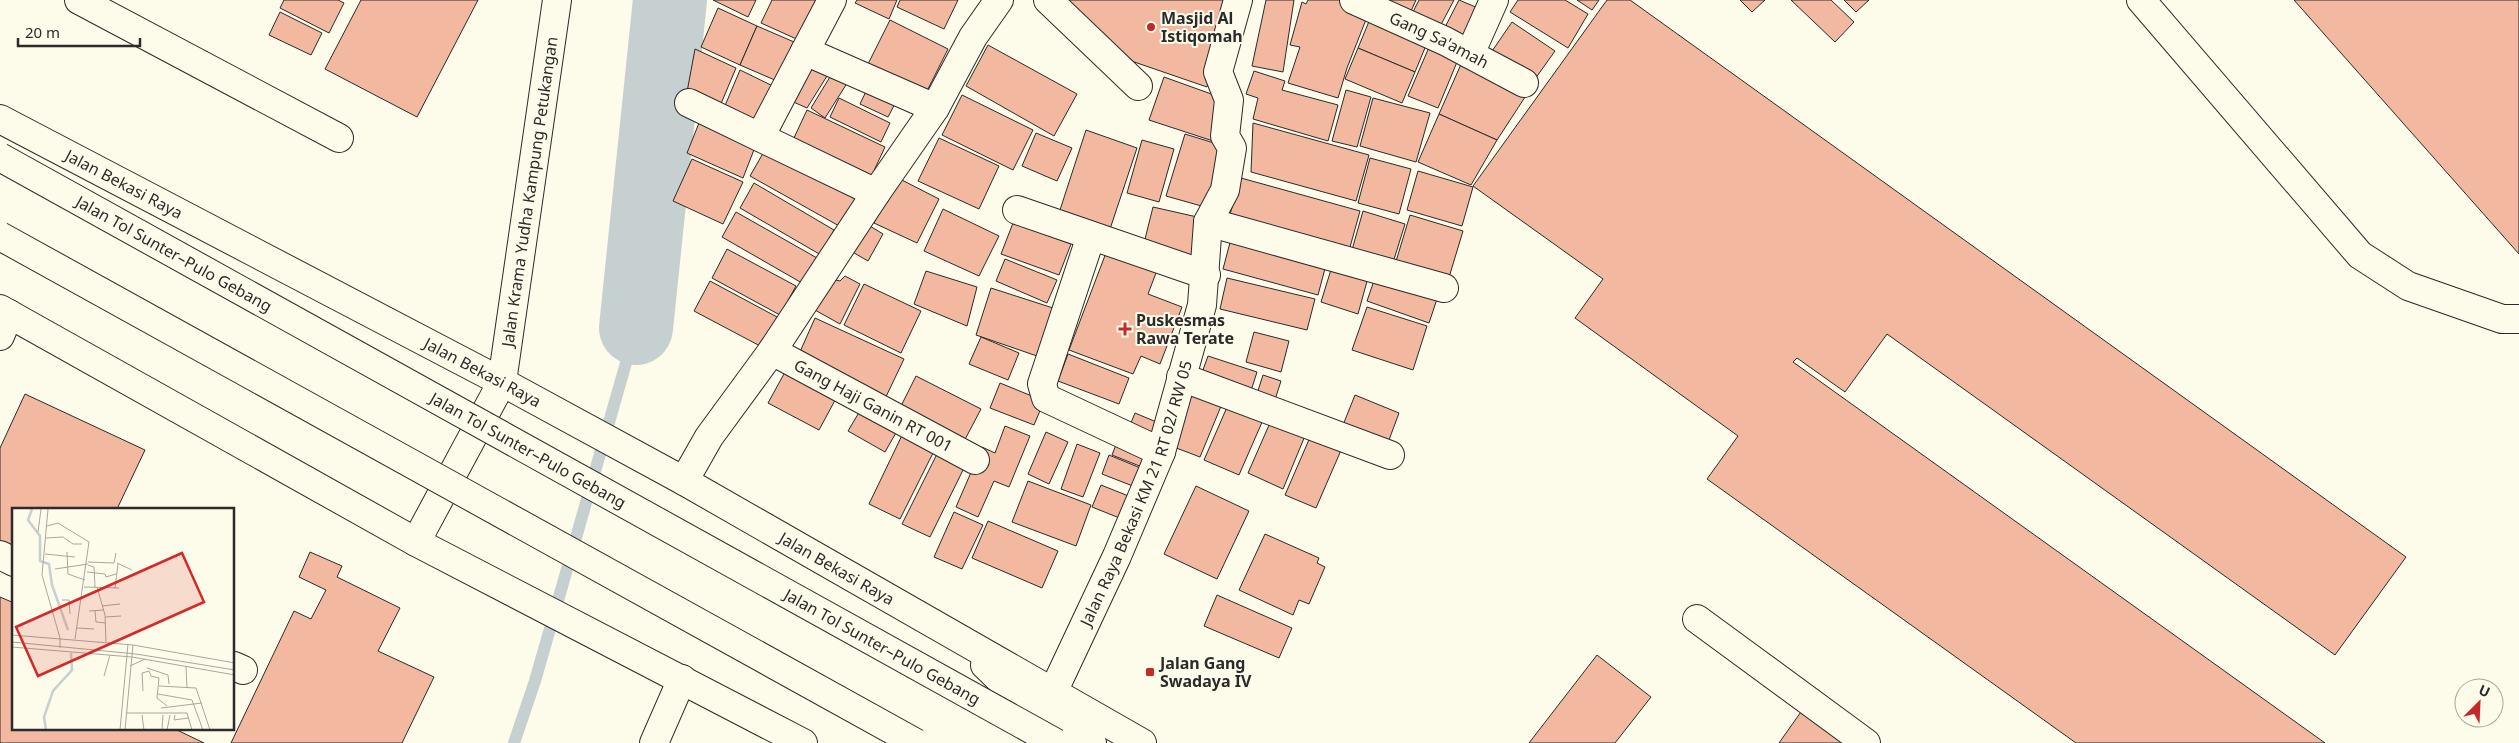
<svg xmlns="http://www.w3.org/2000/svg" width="2519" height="743" font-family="'Noto Sans',sans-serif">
<rect width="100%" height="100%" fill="#fdfbea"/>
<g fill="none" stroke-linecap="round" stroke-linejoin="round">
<path stroke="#c7d0d0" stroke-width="12" d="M514,743l21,-62 101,-353"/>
<path stroke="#c7d0d0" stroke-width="74" d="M636,328l34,-328"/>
</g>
<g fill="#f2b8a0" stroke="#2b2b2b">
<path d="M284,0h54l6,3 -15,30 -49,-25z"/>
<path d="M361,0h117l-61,117 -92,-48z"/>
<path d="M713,0h43l-8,17z"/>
<path d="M772,0h48l-19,41 -40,-18z"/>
<path d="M857,0h40l-8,19 -34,-16z"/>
<path d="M900,0h58l-14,29 -47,-22z"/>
<path d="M1053,0h172l-18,87 -96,-33z"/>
<path d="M1266,0h28l-11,72 -31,-6z"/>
<path d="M1308,0h34l25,17 -20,51 -9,30 -50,-15 12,-36 -10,-2 12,-43 4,2z"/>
<path d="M1360,0h56l-9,20z"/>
<path d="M1419,0h35l-18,34 -27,-14z"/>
<path d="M1459,0l26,11 -19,35 -24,-13z"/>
<path d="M1518,0h47l23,14 -20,34 -58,-36z"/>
<path d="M1577,0h22l-7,10z"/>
<path d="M1607,0h23l776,557 -71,98 -448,-321 -42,58 -48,-34 -4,4 532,381h-249l-369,-264 31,-43 -163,-118 28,-39 -130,-93z"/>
<path d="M1740,0h25l-13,12z"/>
<path d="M1791,0h40l23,22 -19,20z"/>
<path d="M1844,0h25l-13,12z"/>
<path d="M2294,0h225v254z"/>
<path d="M718,8l39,18 -17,39 -39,-18z"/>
<path d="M280,12l42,21 -11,22 -42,-20z"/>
<path d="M1370,19l57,24 -12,29 -57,-24z"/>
<path d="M890,20l58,29 -23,46 -58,-29z"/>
<path d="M1512,22l43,29 -25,35 -42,-29z"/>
<path d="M757,26l44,19 -17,39 -44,-19z"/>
<path d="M1433,38l29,12 -24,58 -30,-12z"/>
<path d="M988,45l89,49 -23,42 -88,-50z"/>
<path d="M1358,48l57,24 -13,31 -57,-24z"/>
<path d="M695,49l41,19 -16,38 -33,-14z"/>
<path d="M808,56l24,12 -25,40 -18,-8z"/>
<path d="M1462,62l67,29 -32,49 -58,-26z"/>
<path d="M836,67l15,10 -26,41 -14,-10z"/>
<path d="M740,70l37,18 -17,36 -36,-16z"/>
<path d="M1254,71l31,10 -3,9 56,15 -10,36 -75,-22 5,-21 -12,-4z"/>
<path d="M1164,77l64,23 -15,41 -64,-21z"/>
<path d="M870,83l29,13 -11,21 -28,-13z"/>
<path d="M1346,90l25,7 -14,50 -25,-6z"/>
<path d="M962,95l71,35 -20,40 -71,-35z"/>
<path d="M839,98l51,25 -9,19 -51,-25z"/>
<path d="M1373,98l57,15 -14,49 -56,-16z"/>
<path d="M807,110l78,37 -14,30 -78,-37z"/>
<path d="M1439,114l58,26 -26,45 -53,-23z"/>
<path d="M701,118l56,24 -14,36 -56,-25z"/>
<path d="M1253,123l116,32 -13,46 -105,-29z"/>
<path d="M1086,130l51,18 -27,81 -51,-16z"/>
<path d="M1036,133l36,15 -15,33 -35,-15z"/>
<path d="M1185,134l45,14 -18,61 -46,-13z"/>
<path d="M939,138l60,28 -20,43 -61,-28z"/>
<path d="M1142,140l32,9 -15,53 -32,-9z"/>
<path d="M769,143l91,51 -19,33 -91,-51z"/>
<path d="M1370,158l41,11 -12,45 -41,-11z"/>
<path d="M692,159l51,23 -20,42 -50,-23z"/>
<path d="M1418,171l55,16 -11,39 -55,-16z"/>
<path d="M896,177l43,22 -22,44 -43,-20z"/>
<path d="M1241,178l119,33 -13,47 -120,-34z"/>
<path d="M754,183l80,47 -13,25 -81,-47z"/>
<path d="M1153,207l53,12 -9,40 -54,-12z"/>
<path d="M943,209l56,27 -20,40 -55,-25z"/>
<path d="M1363,211l42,13 -14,45 -41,-12z"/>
<path d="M736,212l81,46 -15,25 -80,-46z"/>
<path d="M1410,215l53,16 -16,53 -53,-16z"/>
<path d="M865,223l18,11 -15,27 -19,-11z"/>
<path d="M1013,223l58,21 -12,31 -58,-21z"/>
<path d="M1232,235l95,26 -9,34 -95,-26z"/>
<path d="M1109,245l50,20 -11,29 34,13 -22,57 -19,-8 -8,18 -64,-24z"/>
<path d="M727,249l69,37 -16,29 -68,-37z"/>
<path d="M1005,259l52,21 -10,23 -51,-22z"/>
<path d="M1333,263l36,11 -11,40 -37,-12z"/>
<path d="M926,271l51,16 -10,39 -53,-22z"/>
<path d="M1377,272l62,21 -10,30 -62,-22z"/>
<path d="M845,276l15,8 -20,40 -25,-14 16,-31 9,2z"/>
<path d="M1227,278l88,21 -8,31 -87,-21z"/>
<path d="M710,281l67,36 -15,30 -68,-36z"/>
<path d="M864,284l57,27 -20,42 -57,-28z"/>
<path d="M991,288l62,20 -16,48 -61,-21z"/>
<path d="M1367,307l60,19 -14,44 -61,-20z"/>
<path d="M815,318l89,41 -21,44 -88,-40z"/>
<path d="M1254,332l35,9 -8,31 -35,-10z"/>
<path d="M981,337l38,16 -11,27 -39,-16z"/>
<path d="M1068,354l61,24 -10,26 -61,-23z"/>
<path d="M1208,356l49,16 -8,25 -50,-16z"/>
<path d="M790,363l50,28 -21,39 -51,-27z"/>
<path d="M1263,375l18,6 -8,25 -18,-6z"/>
<path d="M916,376l65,33 -20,38 -64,-33z"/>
<path d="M1000,383l44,18 -10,24 -44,-17z"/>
<path d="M1195,387l29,12 -24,58 -29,-11z"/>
<path d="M25,394l120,56 -28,59h-103v42l-14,-7v-96z"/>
<path d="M1355,395l44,18 -13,35 -45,-18z"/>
<path d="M1231,398l35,15 -27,62 -35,-15z"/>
<path d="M864,404l37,20 -16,28 -37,-21z"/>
<path d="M1135,413l31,13 -9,22 -31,-13z"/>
<path d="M1273,416l34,15 -24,58 -35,-16z"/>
<path d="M1005,426l25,10 -21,51 -15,-6 -16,36 -22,-10 26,-60 13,6z"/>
<path d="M906,427l32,16 -38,76 -31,-15z"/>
<path d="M1046,432l22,10 -19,42 -21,-10z"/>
<path d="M1311,435l31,13 -26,60 -31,-13z"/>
<path d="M1119,437l40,16 -7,18 -40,-16z"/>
<path d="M1077,444l23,9 -17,44 -22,-8z"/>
<path d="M938,452l27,14 -35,71 -28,-13z"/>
<path d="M1109,455l41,17 -7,18 -41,-16z"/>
<path d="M1028,481l63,24 -15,41 -64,-24z"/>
<path d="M1101,485l30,12 -9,22 -30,-12z"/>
<path d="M1196,486l53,25 -32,68 -53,-25z"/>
<path d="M954,512l29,13 -21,44 -28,-12z"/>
<path d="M988,521l70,30 -16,37 -70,-30z"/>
<path d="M1265,534l54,24 -2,5 8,4 -16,37 -10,-4 -6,15 -54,-25z"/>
<path d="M310,552l32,14 -5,11 63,31 -22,43 56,26 -32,66h-171l63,-132 17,8 15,-29 -27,-13z"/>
<path d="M1217,595l75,33 -13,30 -75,-32z"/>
<path d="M0,597l14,6v126h161l29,14h-204z"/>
<path d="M1597,655l54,42 -36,46h-86z"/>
<path d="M1803,709l47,34h-71z"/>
</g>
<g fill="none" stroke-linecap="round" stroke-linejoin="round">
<g stroke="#2b2b2b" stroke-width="30">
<g id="minor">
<path d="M79,0l260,138"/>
<path d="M1048,0l90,86"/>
<path id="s1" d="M1354,0l91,41 79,42"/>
<path d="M2141,0l219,255 48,31 94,33h17"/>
<path d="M805,51l130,57"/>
<path d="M1470,54l24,-54"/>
<path d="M689,103l187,90"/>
<path d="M760,137l72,-137"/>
<path d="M1017,210l189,65"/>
<path d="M1208,222l236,66"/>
<path d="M1091,236l-49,148 4,14 115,54"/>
<path d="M0,336l9,-22"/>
<path id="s2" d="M772,351l203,109"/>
<path d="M1181,377l209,78"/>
<path d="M684,481l25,-44 63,-86 104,-158 59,-85 38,-71 26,-37"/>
<path id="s3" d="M416,542l86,-160 55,-382"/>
<path d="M0,555l14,7"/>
<path d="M1697,619l169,124"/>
<path d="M234,666l9,4"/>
<path id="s4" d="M1053,692l64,-136 44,-104 41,-147 6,-83 17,-32 7,-42 -7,-12 4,-36 -11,-28 20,-72"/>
<path d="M654,743l28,-64"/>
</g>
</g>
<g stroke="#2b2b2b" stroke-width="30">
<g id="highway">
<path id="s5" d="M0,119l502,263 182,99 458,262"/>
<path d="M0,309l416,233 387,201"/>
<path d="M985,665l40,39 67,39"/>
</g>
</g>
<use href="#minor" stroke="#fdfbea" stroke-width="28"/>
<use href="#highway" stroke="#fdfbea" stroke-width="28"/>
<g stroke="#2b2b2b" stroke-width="30" stroke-linecap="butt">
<g id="highway-bridge">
<path id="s6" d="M0,157l1056,586"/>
<path d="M0,236l916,507"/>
</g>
</g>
<use href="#highway-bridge" stroke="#fdfbea" stroke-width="28"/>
</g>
<g fill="#c62828" stroke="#fdfbea" stroke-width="2">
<circle cx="1151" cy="27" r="5"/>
<path d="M1122.5 321.5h5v5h5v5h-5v5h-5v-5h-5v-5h5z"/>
<rect x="1145" y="667" width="10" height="10" rx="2.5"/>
</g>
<g text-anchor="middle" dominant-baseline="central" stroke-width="4" stroke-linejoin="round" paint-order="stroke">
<g font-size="16" font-weight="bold" fill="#2b2b2b" stroke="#fdfbea" text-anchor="start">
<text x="1161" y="18">Masjid Al<tspan x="1161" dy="18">Istiqomah</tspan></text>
<text x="1136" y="320">Puskesmas<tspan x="1136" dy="18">Rawa Terate</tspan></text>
<text x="1160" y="663">Jalan Gang<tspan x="1160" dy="18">Swadaya IV</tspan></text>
</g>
<g font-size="16" fill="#2b2b2b" stroke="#fdfbea">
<text stroke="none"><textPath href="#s1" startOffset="94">Gang Sa'amah</textPath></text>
<text stroke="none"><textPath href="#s5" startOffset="140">Jalan Bekasi Raya</textPath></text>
<text stroke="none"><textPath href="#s3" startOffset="374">Jalan Krama Yudha Kampung Petukangan</textPath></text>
<text stroke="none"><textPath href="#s6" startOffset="199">Jalan Tol Sunter–Pulo Gebang</textPath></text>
<text stroke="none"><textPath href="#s5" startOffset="545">Jalan Bekasi Raya</textPath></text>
<text stroke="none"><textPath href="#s2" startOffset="115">Gang Haji Ganin RT 001</textPath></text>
<text stroke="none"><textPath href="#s6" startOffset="604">Jalan Tol Sunter–Pulo Gebang</textPath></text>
<text stroke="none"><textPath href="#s4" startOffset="216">Jalan Raya Bekasi KM 21 RT 02/ RW 05</textPath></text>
<text stroke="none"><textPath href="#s5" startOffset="950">Jalan Bekasi Raya</textPath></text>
<text stroke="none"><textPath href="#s6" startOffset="1009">Jalan Tol Sunter–Pulo Gebang</textPath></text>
</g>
</g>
<g transform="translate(12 508)">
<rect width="222" height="222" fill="#fdfbea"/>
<path fill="none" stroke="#c7d0d0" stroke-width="2.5" d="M20,1l-4,11 12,16v25l9,3 3,21 16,45M34,222l-2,-13 9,-26 19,-21 -1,-17"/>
<path fill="none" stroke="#a9a89e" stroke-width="1" d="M36,1l-6,66 18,63v10M35,18l11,-3 31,19 -14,97M26,24l3,-23M34,30l17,-1 10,7h9M55,44l1,22 17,6M33,46l30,3M76,54l26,1 2,-10M105,55l15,7M76,57l6,2 1,20M43,61l33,-5M75,64l18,2 1,3 10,-3M72,79l35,1M85,79l8,28 1,27M103,80l3,-24M50,92h7l1,14M90,98l18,-2M77,103l15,-1M83,103l1,11 10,1M93,109l16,-1M65,120l17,1M0,127l121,10 102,18M0,134l124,12 99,16M0,139l120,10 103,18M118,158l15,-7M174,159l1,21M135,160l21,7 1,9M92,168l6,-21M147,178l37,2 14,42M131,183l-1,-18 7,-2 2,5 8,2 -2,20 10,8M146,186l34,6 11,30M149,200l41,-5M115,205h60l5,17M130,207l2,15M163,207l-1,5 14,-2M108,222l8,-86M113,222l8,-85M150,222l1,-15M155,222l3,-15"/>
<path fill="#d62828" fill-opacity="0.15" stroke="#d62828" stroke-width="2.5" d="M170,45l22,49 -166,74 -22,-49z"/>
<rect width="222" height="222" fill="none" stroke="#2b2b2b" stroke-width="2.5"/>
</g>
<g transform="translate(2479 703) rotate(24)"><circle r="24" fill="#fdfbea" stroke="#a9a89e"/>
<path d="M0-4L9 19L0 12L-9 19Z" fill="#c62828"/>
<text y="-8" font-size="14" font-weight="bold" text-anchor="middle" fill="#2b2b2b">U</text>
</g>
<path d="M18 38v8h122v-8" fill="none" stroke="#2b2b2b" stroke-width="2.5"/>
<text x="25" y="38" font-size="15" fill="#2b2b2b" stroke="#fdfbea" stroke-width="4" paint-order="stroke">20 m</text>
</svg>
